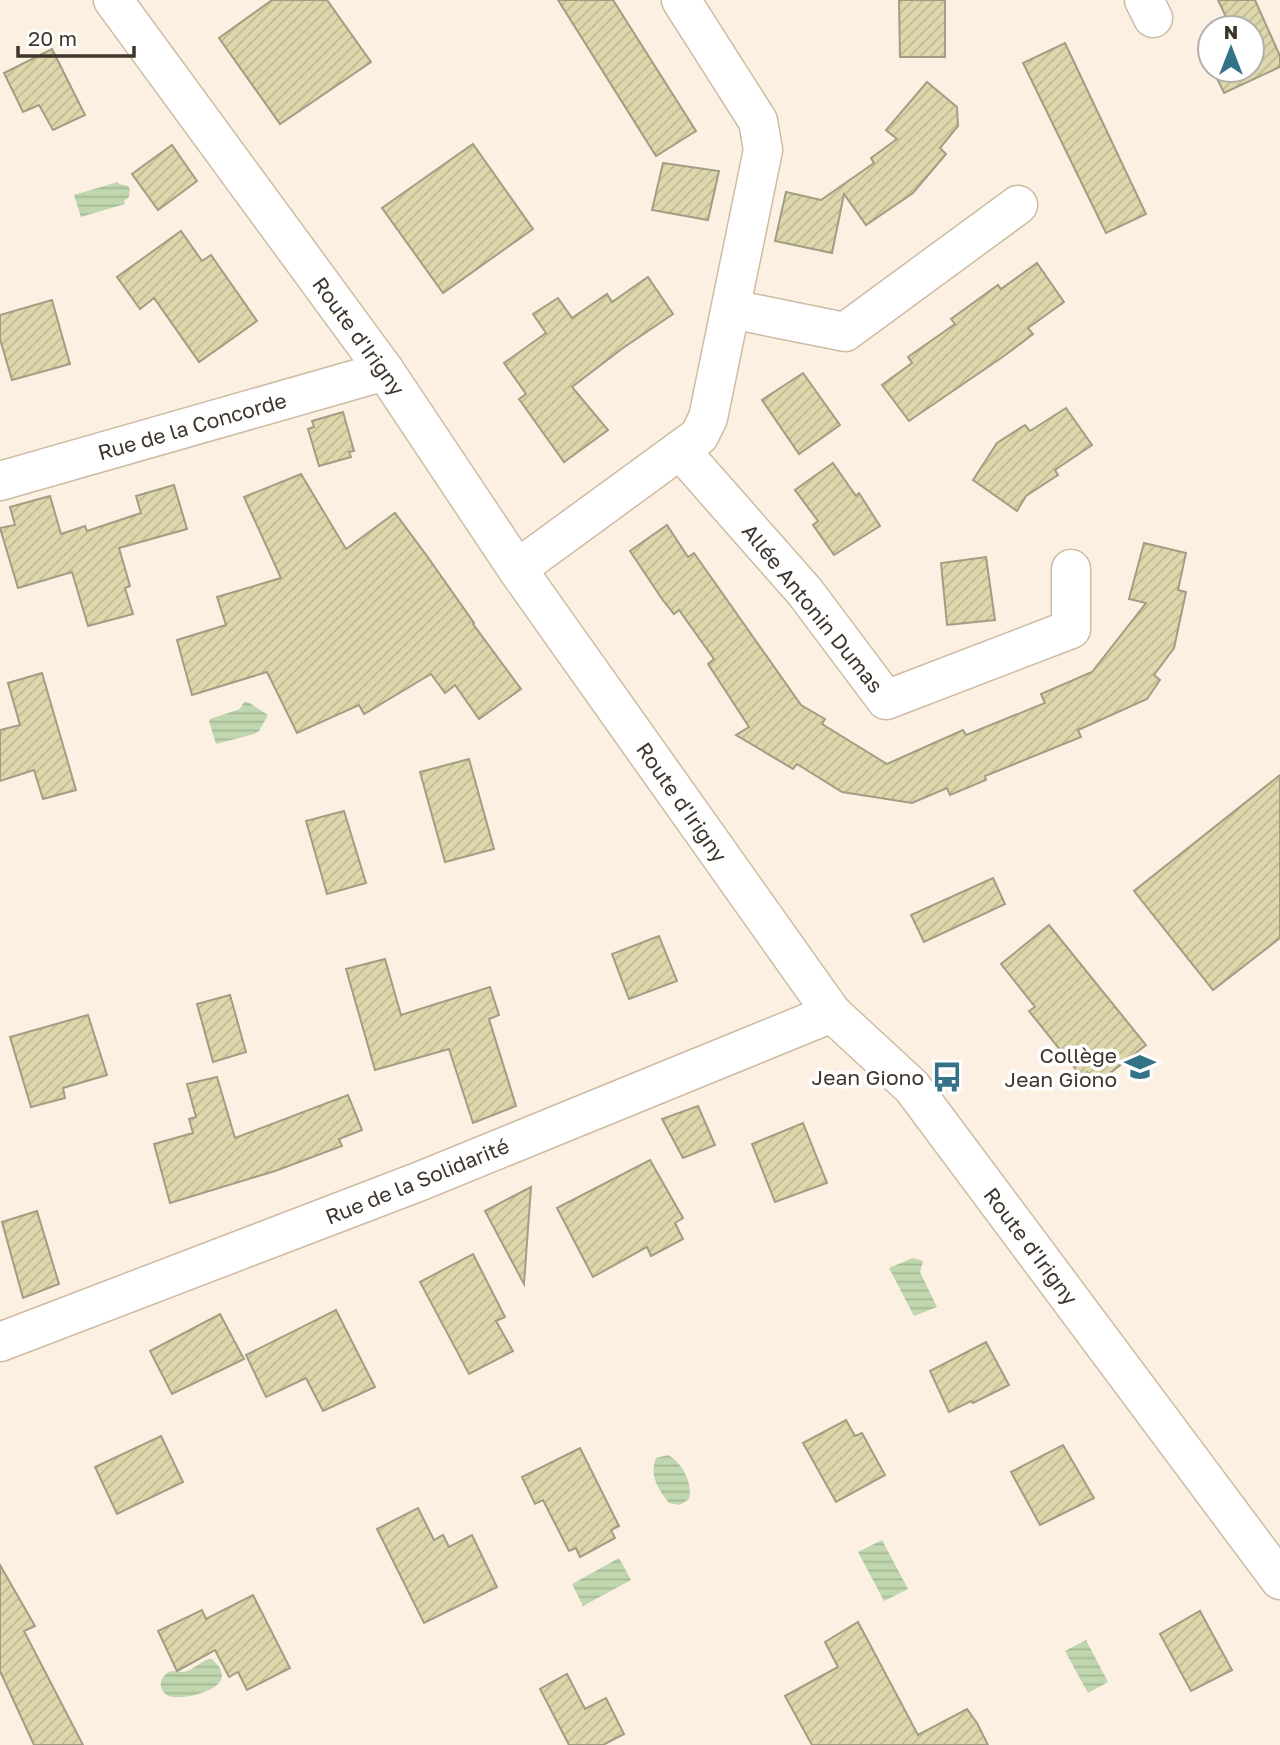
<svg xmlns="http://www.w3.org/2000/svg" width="1280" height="1745" font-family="'Golos Text',sans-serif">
<defs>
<pattern id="water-rules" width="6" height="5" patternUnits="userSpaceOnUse" patternTransform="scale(1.75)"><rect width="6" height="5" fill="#bfd6ae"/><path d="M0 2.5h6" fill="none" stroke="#a5b896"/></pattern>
<pattern id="building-hatch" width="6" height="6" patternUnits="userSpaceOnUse" patternTransform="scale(1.75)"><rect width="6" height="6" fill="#ddd7ab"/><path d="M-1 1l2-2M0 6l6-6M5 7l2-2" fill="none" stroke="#bfb993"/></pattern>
</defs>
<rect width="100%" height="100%" fill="#fcf0e2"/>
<g fill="url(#water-rules)">
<path d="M118,182l1,2 9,2 2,4 -1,7 -5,4 1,3 -44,13 -7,-22z"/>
<path d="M244,702h4l20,13 -9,16 -5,3 -38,10 -7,-23 1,-2 30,-10z"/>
<path d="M913,1258l10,3 -3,11 17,35 -23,9 -25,-48z"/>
<path d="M668,1455c14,7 25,29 21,44l-9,6 -11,-2c-11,-14 -20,-28 -13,-45z"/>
<path d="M882,1540l26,49 -24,12 -26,-49z"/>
<path d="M619,1558l12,22 -48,26 -11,-22z"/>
<path d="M1086,1640l22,42 -20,11 -23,-42z"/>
<path d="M209,1659h3l8,9c2,6 3,10 -1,15 -7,9 -41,19 -52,12 -11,-7 -6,-22 6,-24 1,0 10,1 11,1 9,-2 16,-10 25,-13z"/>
</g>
<g fill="url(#building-hatch)" stroke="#a19e83" stroke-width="2">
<path d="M272,0h55l44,62 -91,62 -61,-86z"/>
<path d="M558,0h55l83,131 -40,25z"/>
<path d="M899,0h46v57h-45z"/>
<path d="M1218,0h37l25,56v11l-56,26 -11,-23h39v-42h-39l15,-7z"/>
<path d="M1065,43l81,171 -40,19 -83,-170z"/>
<path d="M52,49l33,66 -32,15 -14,-25 -16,7 -19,-39z"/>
<path d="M927,82l30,25 1,19 -18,22 6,6 -33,39 -47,32 -22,-31 -12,59 -57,-12 11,-49 35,8 53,-37 -3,-5 26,-19 -11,-9z"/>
<path d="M473,144l60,85 -90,64 -61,-85z"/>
<path d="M172,145l25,36 -39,29 -26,-36z"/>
<path d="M663,163l56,8 -11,49 -56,-10z"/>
<path d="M181,231l21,30 9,-6 46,66 -58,41 -45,-64 -14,11 -23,-32z"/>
<path d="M1037,263l27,39 -36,26 5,6 -29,22 -95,65 -27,-36 30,-22 -4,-6 47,-33 -4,-5 47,-34 3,4z"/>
<path d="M648,277l25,37 -50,34 -51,39 36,43 -44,32 -45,-63 7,-5 -22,-31 42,-30 -13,-19 25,-16 14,20 35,-24 5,8z"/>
<path d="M52,300l18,64 -58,16 -12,-41v-24z"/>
<path d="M803,373l37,52 -41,29 -37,-54z"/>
<path d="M1066,408l26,37 -37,25 3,5 -32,21 -9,15 -44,-31 24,-37 28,-18 5,6z"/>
<path d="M343,412l11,39 -5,1 2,5 -32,9 -11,-37 6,-2 -2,-6z"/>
<path d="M833,463l23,33 3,-3 21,33 -46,29 -21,-30 5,-4 -23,-31z"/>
<path d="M301,474l45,75 49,-36 32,43 47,67 -1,1 48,65 -42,30 -24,-34 -10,8 -14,-19 -67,40 -5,-9 -62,28 -30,-61 -75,23 -15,-55 49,-15 -9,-28 64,-19 -37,-81z"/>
<path d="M174,485l13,44 -68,19 11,38 -5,2 8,26 -45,12 -16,-54 -54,16 -18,-60 15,-3 -5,-18 40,-11 11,38 24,-8 2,5 54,-18 -5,-17z"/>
<path d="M667,525l21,32 6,-4 107,152 24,14 -3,5 65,40 76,-34 3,5 79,-32 -4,-9 51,-22 54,-69 -17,-4 15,-56 42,10 -8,37 8,2 -12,56 -20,27 6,5 -13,19 -69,31 3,7 -96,39 1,4 -36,15 -3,-7 -35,15 -70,-11 -45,-28 -4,5 -57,-34 13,-8 -41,-63 6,-5 -35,-49 -5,4 -12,-15 -32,-48z"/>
<path d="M986,557l9,63 -48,5 -6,-62z"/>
<path d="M42,673l34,117 -33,9 -9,-29 -34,11v-51l20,-5 -12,-42z"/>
<path d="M469,759l25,90 -49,13 -25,-90z"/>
<path d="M1280,775v163l-67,52 -79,-99z"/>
<path d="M344,811l22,72 -39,11 -21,-73z"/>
<path d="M993,878l12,26 -81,38 -13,-27z"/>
<path d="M1049,925l97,120 -50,39 -9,-12 -6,4 -52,-65 6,-4 -34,-43z"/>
<path d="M659,936l18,45 -48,18 -17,-45z"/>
<path d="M385,959l16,56 89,-28 9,28 -10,4 27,87 -43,17 -24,-74 -74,21 -29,-101z"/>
<path d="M230,995l16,57 -33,10 -16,-58z"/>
<path d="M88,1015l19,60 -44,13 2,10 -34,9 -21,-70z"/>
<path d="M217,1077l18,61 113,-43 14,35 -23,9 3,7 -67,25 -105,32 -16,-59 39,-11 -4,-14 7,-2 -9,-33z"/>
<path d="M698,1106l17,39 -32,13 -21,-39z"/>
<path d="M803,1123l24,60 -52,19 -23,-58z"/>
<path d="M650,1160l33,58 -8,5 8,16 -32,17 -4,-9 -54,30 -36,-69z"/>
<path d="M531,1187l-7,97 -39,-73z"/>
<path d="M37,1211l22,73 -36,14 -21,-76z"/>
<path d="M473,1254l32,63 -9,4 17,30 -44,23 -49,-92z"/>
<path d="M336,1310l39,77 -52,24 -17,-33 -40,19 -20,-42z"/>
<path d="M220,1314l24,45 -72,35 -22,-43z"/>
<path d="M986,1342l23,43 -36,18 -2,-2 -22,11 -19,-41z"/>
<path d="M846,1420l9,16 7,-3 23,42 -49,27 -33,-59z"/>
<path d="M161,1436l22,46 -66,32 -22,-47z"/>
<path d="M1063,1445l31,53 -54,27 -29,-53z"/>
<path d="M580,1448l39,78 -8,4 4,8 -35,19 -4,-9 -7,3 -26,-51 -8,4 -13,-27z"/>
<path d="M418,1508l16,32 9,-5 6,12 23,-12 25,52 -73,36 -47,-94z"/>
<path d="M0,1565l35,61 -11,5 59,114h-49l-34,-74z"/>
<path d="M253,1595l37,73 -43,22 -9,-18 -9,5 -14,-27 -38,21 -19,-40 44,-21 4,9z"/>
<path d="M1200,1611l32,59 -41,21 -31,-57z"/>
<path d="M858,1622l60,113 49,-26 10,14 11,22h-176l-27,-49 53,-29 -13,-25z"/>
<path d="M567,1674l18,35 21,-11 18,36 -21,11h-34l-29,-56z"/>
</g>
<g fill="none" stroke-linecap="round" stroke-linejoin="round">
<g stroke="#cebba4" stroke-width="41">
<g id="minor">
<path d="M113,0l272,371 132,198 315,444 80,74 368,493"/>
<path d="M1144,0l9,18"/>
<path d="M731,309l114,23 173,-127"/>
<path d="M680,450l125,142 81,108 185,-71v-60"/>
<path d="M0,481l385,-110"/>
<path d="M517,569l182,-133 9,-18 55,-268 -5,-29 -77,-121"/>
<path d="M0,1342l418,-160 414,-169"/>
</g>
</g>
<use href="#minor" stroke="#fff" stroke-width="38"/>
</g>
<defs>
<g id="school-bare" transform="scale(2.415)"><path d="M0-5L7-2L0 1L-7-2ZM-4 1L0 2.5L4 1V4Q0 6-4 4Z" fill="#337287" stroke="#fff" stroke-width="2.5" paint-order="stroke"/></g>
<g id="bus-bare" transform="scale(2.415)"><path d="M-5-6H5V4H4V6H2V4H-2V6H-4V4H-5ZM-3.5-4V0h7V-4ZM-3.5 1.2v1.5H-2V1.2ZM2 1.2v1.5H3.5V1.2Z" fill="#337287" stroke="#fff" stroke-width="2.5" paint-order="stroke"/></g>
</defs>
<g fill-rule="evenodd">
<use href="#school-bare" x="1140" y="1067"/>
<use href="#bus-bare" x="947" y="1077"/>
</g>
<g text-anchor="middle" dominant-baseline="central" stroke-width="7" stroke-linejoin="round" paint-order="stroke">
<g font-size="21" fill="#3e362d" stroke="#fff">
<text transform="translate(359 336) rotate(54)">Route d'Irigny</text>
<text transform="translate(192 426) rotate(-16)">Rue de la Concorde</text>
<text transform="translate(813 608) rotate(51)">Allée Antonin Dumas</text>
<text transform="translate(682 802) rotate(55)">Route d'Irigny</text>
<text transform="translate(417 1181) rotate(-22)">Rue de la Solidarité</text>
<text transform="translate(1031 1246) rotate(53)">Route d'Irigny</text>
</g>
<g font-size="21" fill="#3e362d" stroke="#fff" text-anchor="end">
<text x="1117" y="1055">Collège<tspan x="1117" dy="24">Jean Giono</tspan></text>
<text x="924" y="1077">Jean Giono</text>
</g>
</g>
<g transform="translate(1231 49)"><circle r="33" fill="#ffffff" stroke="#b2afab" stroke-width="2"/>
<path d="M0-5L12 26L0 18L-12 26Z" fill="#337287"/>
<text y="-10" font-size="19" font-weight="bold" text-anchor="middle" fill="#3e362d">N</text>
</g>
<path d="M18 46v10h116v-10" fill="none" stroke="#3e362d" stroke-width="3.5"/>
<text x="28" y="46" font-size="21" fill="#3e362d" stroke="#ffffff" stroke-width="5" paint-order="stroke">20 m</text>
</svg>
